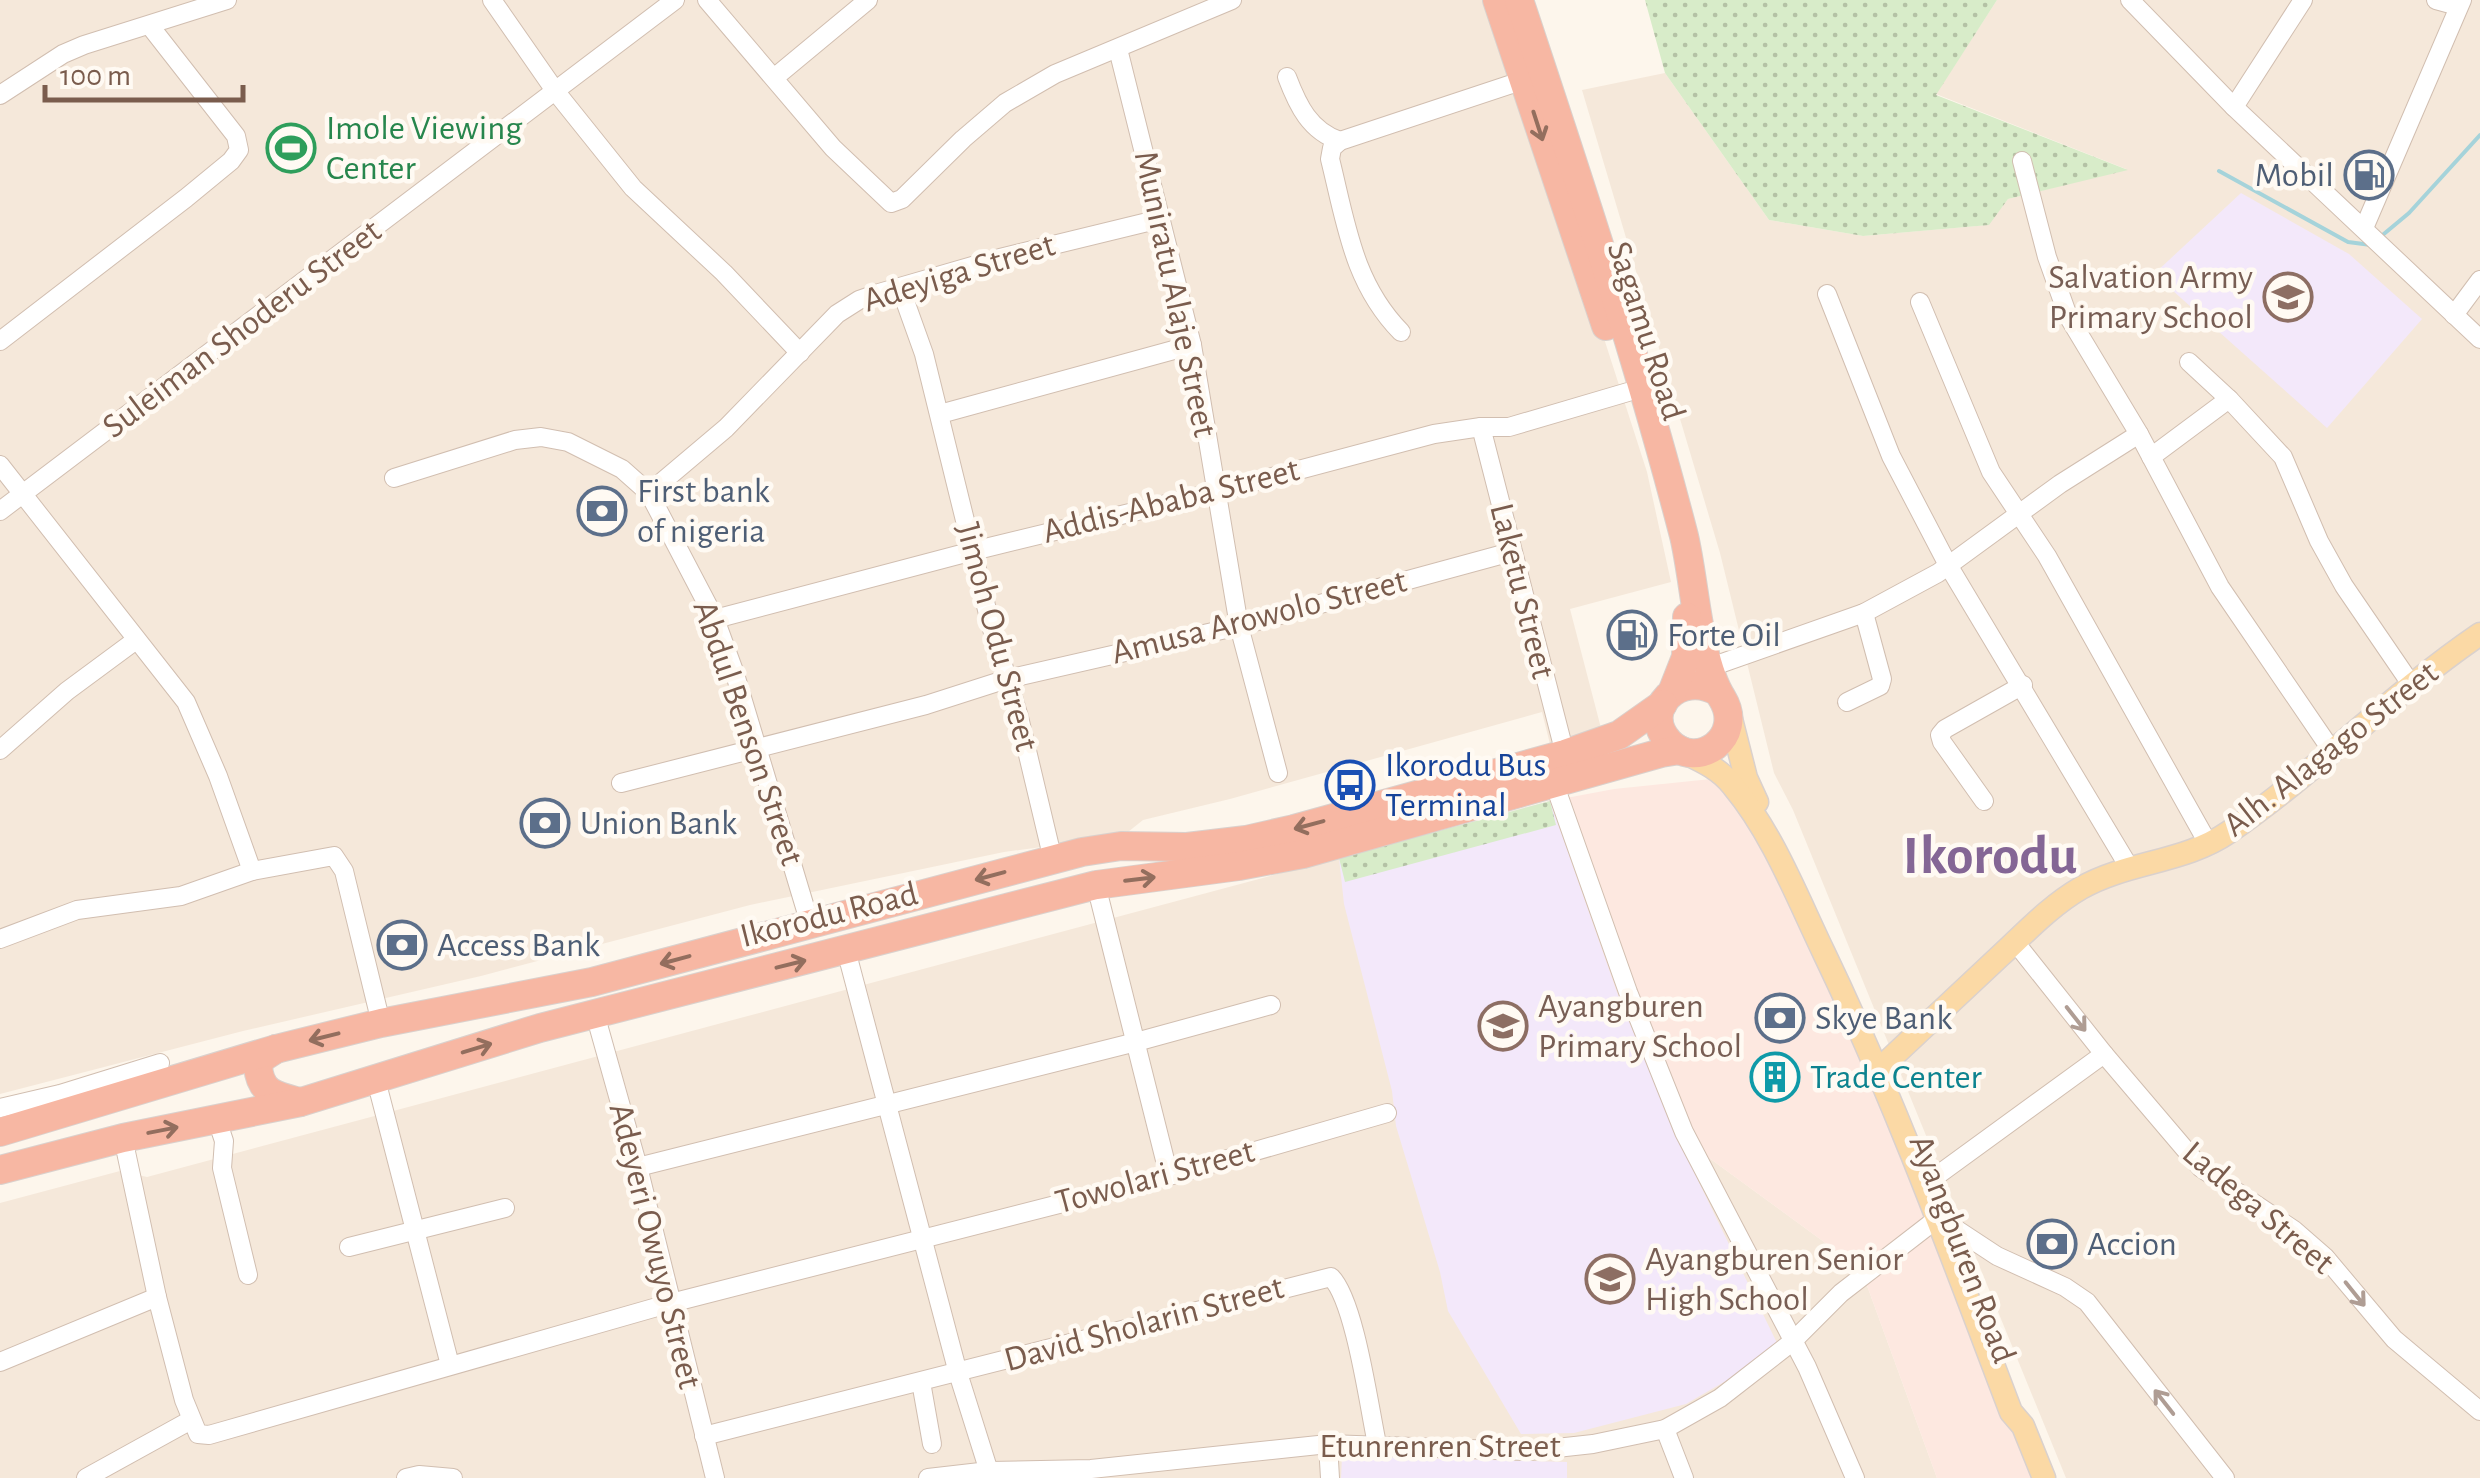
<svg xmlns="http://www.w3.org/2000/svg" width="2480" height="1478" font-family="'Alegreya Sans',sans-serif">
<defs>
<pattern id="grass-dots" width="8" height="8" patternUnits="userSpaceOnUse" patternTransform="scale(2.5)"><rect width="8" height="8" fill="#d8ecc9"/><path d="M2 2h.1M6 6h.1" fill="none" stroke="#b4c2a5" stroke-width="1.8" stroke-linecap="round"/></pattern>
</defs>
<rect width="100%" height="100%" fill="#fdf6ec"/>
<g fill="#f5e8da">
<path d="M0,0h1495l152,472 24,110 -101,27 32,123 -50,20 -10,-40 -312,87 -87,21 -20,16 -119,16 -254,53 -269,71 -238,55 -243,63z"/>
<path d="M1997,0h483v1478h-414l-273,-668 -19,-37 -54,-220 -138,-463 83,-17 104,147 94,16 125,-11 20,-26 118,-30 -190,-75z"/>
<path d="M1550,801l125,332 186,136 76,209h-1937v-275l120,-32 27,6z"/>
</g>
<path fill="#fde8e0" d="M1711,779l34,33 97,183 192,483h-97l-76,-209 -186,-136 -57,-138 -68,-194 64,-12z"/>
<g fill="#f3e8fa">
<path d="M2241,193l108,61 73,65 -95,109 -173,-154z"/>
<path d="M1550,801l68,194 57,138 102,210 -46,35 -45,26 -112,29 -53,1 -73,-123 -8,-39 -44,-146 -4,-35 -48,-187 -5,-46z"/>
<path d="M1342,1456l225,6v16h-226z"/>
</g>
<g fill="url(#grass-dots)">
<path d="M1645,0h352l-61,95 192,75 -120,29 -19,26 -126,11 -94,-16 -104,-147z"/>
<path d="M1550,801l6,24 -211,57 -6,-24z"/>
</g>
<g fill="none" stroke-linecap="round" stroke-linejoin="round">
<g stroke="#a5d3da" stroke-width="4">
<path d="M2219,171l129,71 23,3"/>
<path d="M2379,238l30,-25 71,-78"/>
</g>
<g stroke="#d1beb0" stroke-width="20">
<g id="minor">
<path d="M492,0l64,92 77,96 91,85 76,80"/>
<path d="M707,0l126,148 58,55 11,-4 61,-60 42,-36 50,-29 177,-74"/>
<path d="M2130,0l104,107 246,232"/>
<path d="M2436,0l22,6"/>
<path d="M1118,49l74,296 47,281 39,147"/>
<path d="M1287,77c11,29 23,54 53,64"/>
<path d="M774,78l94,-78"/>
<path d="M0,95l63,-41 21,-9 143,-45"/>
<path d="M2234,107l69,-107"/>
<path d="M2022,161l25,96 21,59 71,118 81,153 112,164"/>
<path d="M2364,228l98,-228"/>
<path d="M900,287l24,67 67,272 28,91 34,143"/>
<path d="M1827,294l64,162 57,109 181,302"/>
<path d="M1920,302l71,170 56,84 162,289"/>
<path d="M2454,315l26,-35"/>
<path d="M1401,332c-48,-49 -55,-109 -71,-173l2,-11 8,-7 184,-61"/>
<path d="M0,341l186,-143 45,-37 8,-11 -3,-14 -86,-110"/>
<path d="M2189,362l40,37 54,58 36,84 25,45 67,98"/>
<path d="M940,414l252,-69"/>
<path d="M1481,427l84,327"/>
<path d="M2151,457l78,-58"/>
<path d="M0,465l186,237 32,74 34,95"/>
<path d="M394,478l121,-38 26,-3 27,5 54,27 27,24 66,126 19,52 76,253"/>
<path d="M649,493l77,-65 111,-114 22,-14 20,-7 121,-35 160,-39"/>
<path d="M0,511l675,-511"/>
<path d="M715,619l258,-68 243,-59 218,-58 47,-7h28l119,-35"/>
<path d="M1708,668l156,-55 74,-40 122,-89 79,-50"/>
<path d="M1847,702l33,-16 2,-7 -18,-66"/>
<path d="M0,750l67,-59 69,-51"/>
<path d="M621,783l305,-78 81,-26 232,-53 272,-74"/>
<path d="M1554,783l74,209 56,140 123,235 48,111"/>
<path d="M1984,801l-42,-59 -2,-7 5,-6 78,-44"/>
<path d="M1096,885l73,291"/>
<path d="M0,939l77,-29 104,-14 71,-25 82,-15 10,15 37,152"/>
<path d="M2015,942l89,112 97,114 93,62 31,27 69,82 86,72"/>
<path d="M846,950l112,423 33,105"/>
<path d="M595,1014l43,153 77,311"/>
<path d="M376,1080l74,285"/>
<path d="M0,1108l60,-14 100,-31"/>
<path d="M217,1120l7,21 -2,27 26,107"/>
<path d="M123,1138l34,159 27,103 14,34 11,1 462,-132 498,-127 218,-63"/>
<path d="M638,1167l498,-125 135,-37"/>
<path d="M1935,1177l169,-123"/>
<path d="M1956,1229l41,27 68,31 22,15 138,176"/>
<path d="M349,1247l156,-39"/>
<path d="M0,1362l157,-65"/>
<path d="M921,1382l11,62"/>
<path d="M1665,1429l19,49"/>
<path d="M704,1436l627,-159c24,24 38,130 46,167"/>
<path d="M1328,1444l2,34"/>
<path d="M86,1478l105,-58"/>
<path d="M406,1478l13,-3 34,3"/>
<path d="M928,1478l61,-7 102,-2 237,-25 201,7 64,-7 72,-15 55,-31 72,-56 49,-49 97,-75"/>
</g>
</g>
<g stroke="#dad1cd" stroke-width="25">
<g id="major">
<path d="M1730,715l16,63 11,24"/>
<path d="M1683,752c19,9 37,17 50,34 40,48 64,111 91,167 72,150 128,304 187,459l12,14 21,52"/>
<path d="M1889,1060c37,-35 74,-69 111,-104 26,-24 50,-50 81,-68 48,-27 103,-25 148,-56 88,-61 163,-138 251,-198"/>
</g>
</g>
<g stroke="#dad1cd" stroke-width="30">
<g id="highway">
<path d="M1497,0l109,326"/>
<path d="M1519,0c59,177 118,355 165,536 11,46 14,124 38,162 24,39 -25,74 -53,44 -30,-32 11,-73 49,-50"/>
<path d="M1673,690l13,-33 1,-40"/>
<path d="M276,1049l-14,9 -4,8c2,28 19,30 42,36"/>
<path d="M0,1132l276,-83 105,-26 211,-41 490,-130 39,-6 66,1 59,-7 48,-11 271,-75 54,-19 44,-31"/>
<path d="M0,1170l123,-32 178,-36 239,-74 556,-143 143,-19 64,-12 358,-101 19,-3"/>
</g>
</g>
<use href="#minor" stroke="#fff" stroke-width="18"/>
<use href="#major" stroke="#fbd9a5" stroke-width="22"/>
<use href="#highway" stroke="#f7b7a3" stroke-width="28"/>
</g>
<defs><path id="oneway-shaft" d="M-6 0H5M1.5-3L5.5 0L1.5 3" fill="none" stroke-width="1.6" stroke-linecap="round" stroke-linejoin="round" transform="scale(2.5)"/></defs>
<g stroke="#936e5e">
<use href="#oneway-shaft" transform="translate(1538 126) rotate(72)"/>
<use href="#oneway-shaft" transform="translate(1309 825) rotate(165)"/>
<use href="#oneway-shaft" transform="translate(990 876) rotate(165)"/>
<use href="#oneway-shaft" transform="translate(1140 879) rotate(-7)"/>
<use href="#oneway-shaft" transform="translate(675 960) rotate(165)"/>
<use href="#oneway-shaft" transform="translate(791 964) rotate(-14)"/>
<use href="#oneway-shaft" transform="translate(324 1037) rotate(166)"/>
<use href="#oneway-shaft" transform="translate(477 1048) rotate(-17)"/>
<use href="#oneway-shaft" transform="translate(163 1130) rotate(-11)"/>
</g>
<g stroke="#af9d94">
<use href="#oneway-shaft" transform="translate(2076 1019) rotate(52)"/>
<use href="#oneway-shaft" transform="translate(2355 1294) rotate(51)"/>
<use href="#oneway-shaft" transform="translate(2164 1402) rotate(-128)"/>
</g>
<defs>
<g id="stadium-ring" transform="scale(2.5)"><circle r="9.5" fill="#fffaf3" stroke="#2e9e5b" stroke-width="1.5"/><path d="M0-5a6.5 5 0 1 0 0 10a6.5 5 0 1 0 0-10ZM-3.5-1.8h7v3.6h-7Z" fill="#2e9e5b"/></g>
<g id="fuel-ring" transform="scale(2.5)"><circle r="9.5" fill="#fffaf3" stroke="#5c6f8a" stroke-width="1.5"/><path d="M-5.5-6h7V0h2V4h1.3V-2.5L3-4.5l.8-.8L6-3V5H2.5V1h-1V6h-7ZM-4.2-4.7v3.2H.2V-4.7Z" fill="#5c6f8a"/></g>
<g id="school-ring" transform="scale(2.5)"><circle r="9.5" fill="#fffaf3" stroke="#8d6e63" stroke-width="1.5"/><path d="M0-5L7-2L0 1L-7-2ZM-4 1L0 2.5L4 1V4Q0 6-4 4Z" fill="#8d6e63"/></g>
<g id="bank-ring" transform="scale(2.5)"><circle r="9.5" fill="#fffaf3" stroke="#5c6f8a" stroke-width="1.5"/><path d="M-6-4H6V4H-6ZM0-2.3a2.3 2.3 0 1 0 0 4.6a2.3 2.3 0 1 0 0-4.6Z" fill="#5c6f8a"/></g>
<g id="bus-ring" transform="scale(2.5)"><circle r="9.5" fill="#fffaf3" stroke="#1a4fb4" stroke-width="1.5"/><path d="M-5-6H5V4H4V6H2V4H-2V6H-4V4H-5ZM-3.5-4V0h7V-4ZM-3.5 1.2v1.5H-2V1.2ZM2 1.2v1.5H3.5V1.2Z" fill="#1a4fb4"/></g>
<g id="building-ring" transform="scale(2.5)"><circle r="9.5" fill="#fffaf3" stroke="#0f9aa8" stroke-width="1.5"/><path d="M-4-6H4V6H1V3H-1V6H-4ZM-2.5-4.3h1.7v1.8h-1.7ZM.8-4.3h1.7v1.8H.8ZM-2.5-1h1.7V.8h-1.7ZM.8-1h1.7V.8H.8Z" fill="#0f9aa8"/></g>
</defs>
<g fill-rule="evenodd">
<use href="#stadium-ring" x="291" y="148"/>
<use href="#fuel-ring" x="2369" y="175"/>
<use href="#school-ring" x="2288" y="297"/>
<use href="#bank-ring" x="602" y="511"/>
<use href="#fuel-ring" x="1632" y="635"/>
<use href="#bus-ring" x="1350" y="785"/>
<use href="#bank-ring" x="545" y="823"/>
<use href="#bank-ring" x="402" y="945"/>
<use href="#bank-ring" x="1780" y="1018"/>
<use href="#school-ring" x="1503" y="1026"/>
<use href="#building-ring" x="1775" y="1077"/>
<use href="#bank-ring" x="2052" y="1244"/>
<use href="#school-ring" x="1610" y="1279"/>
</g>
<g text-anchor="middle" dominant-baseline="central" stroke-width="9" stroke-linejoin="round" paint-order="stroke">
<g font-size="35" fill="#27864d" stroke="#fffaf3" text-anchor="start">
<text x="326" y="128">Imole Viewing<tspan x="326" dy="40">Center</tspan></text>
</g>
<g font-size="35" fill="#4e5e75" stroke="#fffaf3" text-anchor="start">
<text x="2334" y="175" text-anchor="end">Mobil</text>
<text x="637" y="491">First bank<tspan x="637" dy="40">of nigeria</tspan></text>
<text x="1667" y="635">Forte Oil</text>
<text x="580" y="823">Union Bank</text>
<text x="437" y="945">Access Bank</text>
<text x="1815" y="1018">Skye Bank</text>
<text x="2087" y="1244">Accion</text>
</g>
<g font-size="35" fill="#7a5c4d" stroke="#fffaf3">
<text transform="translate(959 273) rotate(-17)">Adeyiga Street</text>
<text transform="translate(1175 294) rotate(78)">Muniratu Alaje Street</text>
<text transform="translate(242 329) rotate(-37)">Suleiman Shoderu Street</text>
<text transform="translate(1646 331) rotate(72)">Sagamu Road</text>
<text transform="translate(1171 501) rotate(-14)">Addis-Ababa Street</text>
<text transform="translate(1522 591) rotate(76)">Laketu Street</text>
<text transform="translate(1259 617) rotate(-14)">Amusa Arowolo Street</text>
<text transform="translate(997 637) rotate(75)">Jimoh Odu Street</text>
<text transform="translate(748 733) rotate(71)">Abdul Benson Street</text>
<text transform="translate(2331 749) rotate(-38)">Alh. Alagago Street</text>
<text transform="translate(829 915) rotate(-14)">Ikorodu Road</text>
<text transform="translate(1155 1177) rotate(-15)">Towolari Street</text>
<text transform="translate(2258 1208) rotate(40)">Ladega Street</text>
<text transform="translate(655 1246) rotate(76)">Adeyeri Owuyo Street</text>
<text transform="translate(1962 1249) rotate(69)">Ayangburen Road</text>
<text transform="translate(1144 1324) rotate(-15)">David Sholarin Street</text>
<text x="1440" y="1446">Etunrenren Street</text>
</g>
<g font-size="35" fill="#785e54" stroke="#fffaf3" text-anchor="start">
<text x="2253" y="277" text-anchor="end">Salvation Army<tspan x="2253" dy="40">Primary School</tspan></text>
<text x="1538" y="1006">Ayangburen<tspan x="1538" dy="40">Primary School</tspan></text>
<text x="1645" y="1259">Ayangburen Senior<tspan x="1645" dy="40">High School</tspan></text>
</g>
<g font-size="35" fill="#164399" stroke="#fffaf3" text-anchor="start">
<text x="1385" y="765">Ikorodu Bus<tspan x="1385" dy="40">Terminal</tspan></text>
</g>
<g font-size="35" fill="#0d838f" stroke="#fffaf3" text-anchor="start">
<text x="1810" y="1077">Trade Center</text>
</g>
<g font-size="55" font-weight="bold" fill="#846695" stroke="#fffaf3">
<text x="1990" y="856">Ikorodu</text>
</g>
</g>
<path d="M45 85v15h198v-15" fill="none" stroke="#7a5c4d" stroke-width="5"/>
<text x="60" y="85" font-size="30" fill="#7a5c4d" stroke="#fffaf3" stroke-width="8" paint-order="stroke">100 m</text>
</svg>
